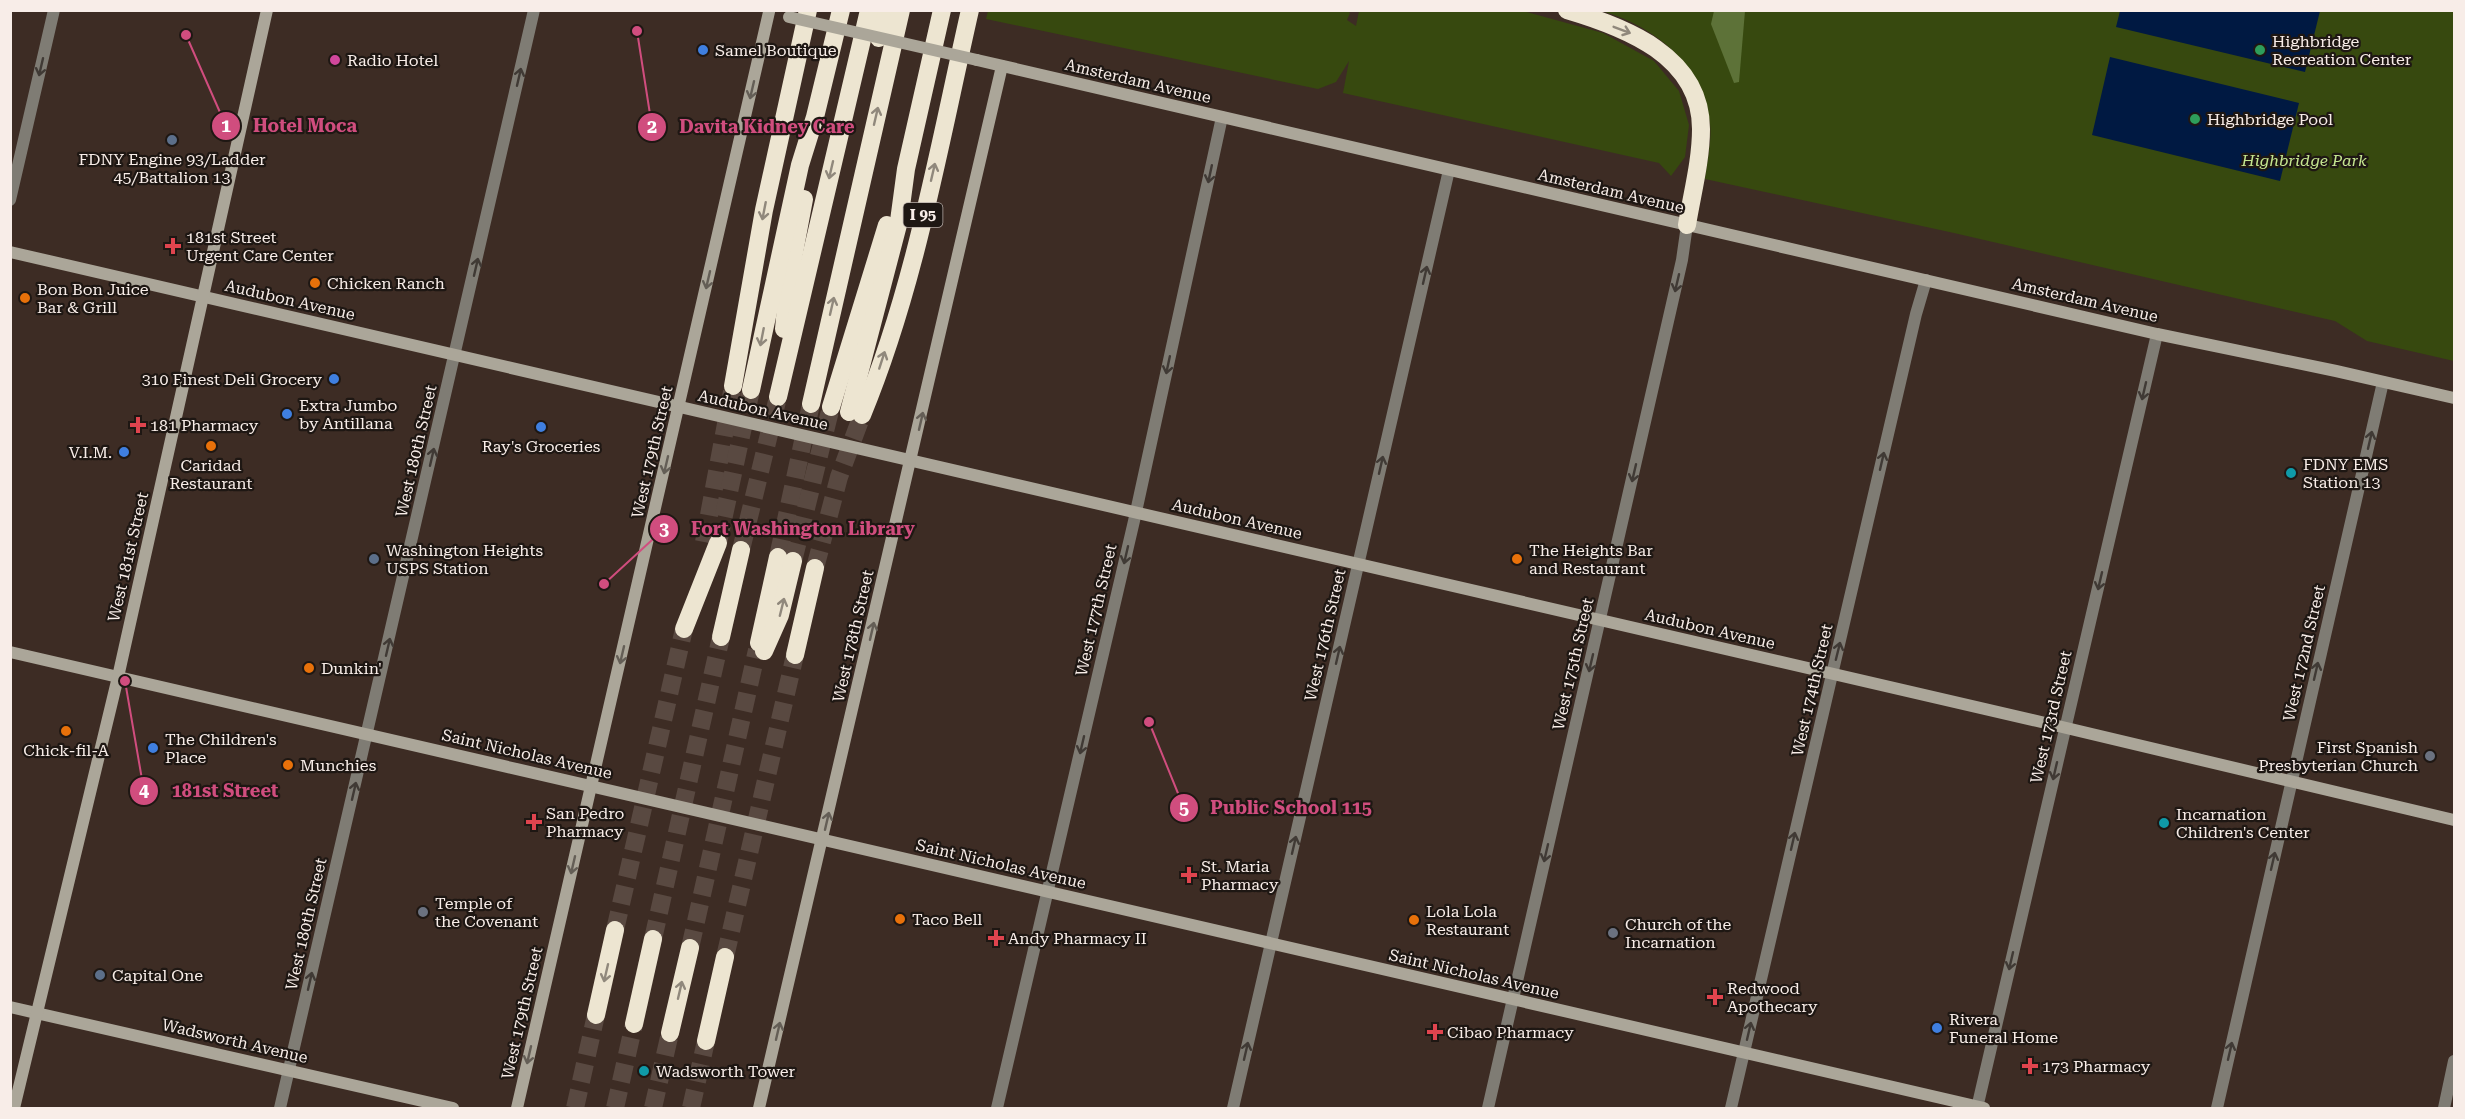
<svg xmlns="http://www.w3.org/2000/svg" width="2465" height="1119" font-family="'Roboto Serif',serif">
<rect width="100%" height="100%" fill="#3d2c24"/>
<g fill="#37490f">
<path d="M988,11l359,-1 3,3 -3,7 9,6 3,-15h164l80,22 51,28 25,30 10,34 -4,32 -14,19 -12,-13 -316,-70 6,-32 -13,21 -18,7 -332,-70z"/>
<path d="M1602,11h852v350l-87,-20 -32,-20 -381,-88 -249,-54c2,-17 7,-38 5,-55 -7,-59 -54,-97 -108,-113z"/>
</g>
<path fill="#5d7238" d="M1714,11h31l-6,71 -5,1 -23,-59z"/>
<g fill="#001942">
<path d="M2120,11v-1l200,1 -15,61 -189,-45z"/>
<path d="M2110,57l189,46 -19,78 -188,-46z"/>
</g>
<g fill="none" stroke-linecap="round" stroke-linejoin="round">
<g stroke="#594941" stroke-width="18" stroke-dasharray="18 9" stroke-linecap="butt">
<path d="M704,542l29,-156"/>
<path d="M718,543l33,-153"/>
<path d="M741,550l37,-153"/>
<path d="M778,557l33,-153"/>
<path d="M793,561l38,-154"/>
<path d="M815,568l24,-91 23,-62"/>
<path d="M615,930l69,-301"/>
<path d="M653,939l68,-302"/>
<path d="M690,948l67,-298"/>
<path d="M725,957l70,-302"/>
<path d="M575,1108l21,-93"/>
<path d="M615,1108l19,-84"/>
<path d="M653,1108l17,-75"/>
<path d="M691,1108l15,-67"/>
</g>
<g stroke="#7f7c74" stroke-width="12">
<path d="M10,200l44,-190"/>
<path d="M280,1108l254,-1098"/>
<path d="M997,1108l137,-587 88,-404"/>
<path d="M1233,1108l216,-938"/>
<path d="M1488,1108l194,-848 5,-35"/>
<path d="M1731,1108l185,-794 10,-34"/>
<path d="M1977,1108l180,-774"/>
<path d="M2217,1108l166,-726"/>
<path d="M2444,1108l10,-47"/>
</g>
<g stroke="#aba699" stroke-width="12">
<path d="M977,60l1180,274 179,37 118,27"/>
<path d="M10,252l2027,469 417,99"/>
<path d="M10,652l1974,456"/>
<path d="M10,1007l443,101"/>
<path d="M14,1108l104,-431 149,-667"/>
<path d="M517,1108l252,-1096"/>
<path d="M759,1108l243,-1042"/>
</g>
<g stroke="#ede5d1" stroke-width="18">
<path d="M1567,10c58,17 134,46 134,119 0,32 -9,65 -14,96"/>
<path d="M879,38l6,-28"/>
<path d="M784,329l4,-44 16,-86"/>
<path d="M733,386l31,-176 44,-200"/>
<path d="M751,390l49,-225 15,-48 26,-107"/>
<path d="M778,397l91,-387"/>
<path d="M811,404l90,-394"/>
<path d="M831,407l56,-182"/>
<path d="M849,412l50,-191 7,-52 36,-159"/>
<path d="M862,415c53,-128 77,-269 108,-405"/>
<path d="M684,629l34,-86"/>
<path d="M721,637l20,-87"/>
<path d="M759,643l19,-86"/>
<path d="M764,651l16,-36 13,-54"/>
<path d="M795,655l20,-87"/>
<path d="M596,1015l19,-85"/>
<path d="M634,1024l19,-85"/>
<path d="M670,1033l20,-85"/>
<path d="M706,1041l19,-84"/>
</g>
<path stroke="#aba699" stroke-width="12" d="M789,17l188,43"/>
</g>
<defs><path id="oneway-shaft" d="M-6 0H5M1.5-3L5.5 0L1.5 3" fill="none" stroke-width="1.6" stroke-linecap="round" stroke-linejoin="round" transform="scale(1.5)"/></defs>
<g stroke="#90887c">
<use href="#oneway-shaft" transform="translate(1622 30) rotate(21)"/>
<use href="#oneway-shaft" transform="translate(876 116) rotate(-77)"/>
<use href="#oneway-shaft" transform="translate(831 170) rotate(103)"/>
<use href="#oneway-shaft" transform="translate(933 172) rotate(-77)"/>
<use href="#oneway-shaft" transform="translate(764 211) rotate(101)"/>
<use href="#oneway-shaft" transform="translate(832 306) rotate(-77)"/>
<use href="#oneway-shaft" transform="translate(762 337) rotate(101)"/>
<use href="#oneway-shaft" transform="translate(882 360) rotate(-72)"/>
<use href="#oneway-shaft" transform="translate(782 607) rotate(-76)"/>
<use href="#oneway-shaft" transform="translate(606 973) rotate(103)"/>
<use href="#oneway-shaft" transform="translate(680 990) rotate(-77)"/>
</g>
<g stroke="#403a35">
<use href="#oneway-shaft" transform="translate(41 67) rotate(103)"/>
<use href="#oneway-shaft" transform="translate(519 77) rotate(-77)"/>
<use href="#oneway-shaft" transform="translate(1210 174) rotate(102)"/>
<use href="#oneway-shaft" transform="translate(476 267) rotate(-77)"/>
<use href="#oneway-shaft" transform="translate(1425 275) rotate(-77)"/>
<use href="#oneway-shaft" transform="translate(1677 283) rotate(103)"/>
<use href="#oneway-shaft" transform="translate(1168 365) rotate(102)"/>
<use href="#oneway-shaft" transform="translate(2144 391) rotate(103)"/>
<use href="#oneway-shaft" transform="translate(2370 440) rotate(-77)"/>
<use href="#oneway-shaft" transform="translate(432 457) rotate(-77)"/>
<use href="#oneway-shaft" transform="translate(1882 461) rotate(-77)"/>
<use href="#oneway-shaft" transform="translate(1381 465) rotate(-77)"/>
<use href="#oneway-shaft" transform="translate(1634 473) rotate(103)"/>
<use href="#oneway-shaft" transform="translate(1126 555) rotate(103)"/>
<use href="#oneway-shaft" transform="translate(2100 581) rotate(103)"/>
<use href="#oneway-shaft" transform="translate(388 647) rotate(-77)"/>
<use href="#oneway-shaft" transform="translate(1838 651) rotate(-76)"/>
<use href="#oneway-shaft" transform="translate(1338 655) rotate(-77)"/>
<use href="#oneway-shaft" transform="translate(1591 663) rotate(103)"/>
<use href="#oneway-shaft" transform="translate(2316 671) rotate(-77)"/>
<use href="#oneway-shaft" transform="translate(1082 745) rotate(103)"/>
<use href="#oneway-shaft" transform="translate(2055 771) rotate(103)"/>
<use href="#oneway-shaft" transform="translate(354 791) rotate(-77)"/>
<use href="#oneway-shaft" transform="translate(1793 841) rotate(-77)"/>
<use href="#oneway-shaft" transform="translate(1294 845) rotate(-77)"/>
<use href="#oneway-shaft" transform="translate(1546 853) rotate(103)"/>
<use href="#oneway-shaft" transform="translate(2273 861) rotate(-77)"/>
<use href="#oneway-shaft" transform="translate(2011 961) rotate(103)"/>
<use href="#oneway-shaft" transform="translate(310 981) rotate(-77)"/>
<use href="#oneway-shaft" transform="translate(1749 1031) rotate(-77)"/>
<use href="#oneway-shaft" transform="translate(1246 1051) rotate(-77)"/>
<use href="#oneway-shaft" transform="translate(2230 1051) rotate(-77)"/>
</g>
<g stroke="#645e56">
<use href="#oneway-shaft" transform="translate(752 90) rotate(103)"/>
<use href="#oneway-shaft" transform="translate(708 280) rotate(103)"/>
<use href="#oneway-shaft" transform="translate(921 421) rotate(-77)"/>
<use href="#oneway-shaft" transform="translate(666 465) rotate(103)"/>
<use href="#oneway-shaft" transform="translate(872 631) rotate(-77)"/>
<use href="#oneway-shaft" transform="translate(622 655) rotate(103)"/>
<use href="#oneway-shaft" transform="translate(827 821) rotate(-77)"/>
<use href="#oneway-shaft" transform="translate(573 865) rotate(103)"/>
<use href="#oneway-shaft" transform="translate(778 1031) rotate(-77)"/>
<use href="#oneway-shaft" transform="translate(529 1055) rotate(103)"/>
</g>
<g fill="#3f7fe0" stroke="#1e1713" stroke-width="2">
<circle cx="703" cy="50" r="6"/>
<circle cx="334" cy="379" r="6"/>
<circle cx="287" cy="414" r="6"/>
<circle cx="541" cy="427" r="6"/>
<circle cx="124" cy="452" r="6"/>
<circle cx="153" cy="748" r="6"/>
<circle cx="1937" cy="1028" r="6"/>
</g>
<g fill="#2e9e5b" stroke="#1e1713" stroke-width="2">
<circle cx="2260" cy="50" r="6"/>
<circle cx="2195" cy="119" r="6"/>
</g>
<circle fill="#d1479c" stroke="#1e1713" stroke-width="2" cx="335" cy="60" r="6"/>
<g fill="#5c6f8a" stroke="#1e1713" stroke-width="2">
<circle cx="172" cy="140" r="6"/>
<circle cx="374" cy="559" r="6"/>
<circle cx="100" cy="975" r="6"/>
</g>
<g fill="#e0444e" stroke="#1e1713" stroke-width="2">
<path d="M170 237h6v6h6v6h-6v6h-6v-6h-6v-6h6z"/>
<path d="M135 416h6v6h6v6h-6v6h-6v-6h-6v-6h6z"/>
<path d="M531 813h6v6h6v6h-6v6h-6v-6h-6v-6h6z"/>
<path d="M1186 866h6v6h6v6h-6v6h-6v-6h-6v-6h6z"/>
<path d="M993 929h6v6h6v6h-6v6h-6v-6h-6v-6h6z"/>
<path d="M1712 988h6v6h6v6h-6v6h-6v-6h-6v-6h6z"/>
<path d="M1432 1023h6v6h6v6h-6v6h-6v-6h-6v-6h6z"/>
<path d="M2027 1057h6v6h6v6h-6v6h-6v-6h-6v-6h6z"/>
</g>
<g fill="#e8710a" stroke="#1e1713" stroke-width="2">
<circle cx="315" cy="283" r="6"/>
<circle cx="25" cy="298" r="6"/>
<circle cx="211" cy="446" r="6"/>
<circle cx="1517" cy="559" r="6"/>
<circle cx="309" cy="668" r="6"/>
<circle cx="66" cy="731" r="6"/>
<circle cx="288" cy="765" r="6"/>
<circle cx="900" cy="919" r="6"/>
<circle cx="1414" cy="920" r="6"/>
</g>
<g fill="#0f9aa8" stroke="#1e1713" stroke-width="2">
<circle cx="2291" cy="473" r="6"/>
<circle cx="2164" cy="823" r="6"/>
<circle cx="644" cy="1071" r="6"/>
</g>
<g fill="#6b7280" stroke="#1e1713" stroke-width="2">
<circle cx="2430" cy="756" r="6"/>
<circle cx="423" cy="912" r="6"/>
<circle cx="1613" cy="933" r="6"/>
</g>
<g text-anchor="middle" dominant-baseline="central" stroke-width="4.5" stroke-linejoin="round" paint-order="stroke">
<rect fill="#1e1713" stroke="#b7ada8" stroke-width="1.5" x="903.5" y="203" width="39" height="24" rx="4.5"/>
<g font-size="15" font-weight="bold" fill="#f8ede8">
<text x="923" y="215">I 95</text>
</g>
<g font-size="16" fill="#f8ede8" stroke="#1e1713" text-anchor="start">
<text x="2272" y="41">Highbridge<tspan x="2272" dy="18">Recreation Center</tspan></text>
<text x="715" y="50">Samel Boutique</text>
<text x="347" y="60">Radio Hotel</text>
<text x="2207" y="119">Highbridge Pool</text>
<text x="172" y="159" text-anchor="middle">FDNY Engine 93/Ladder<tspan x="172" dy="18">45/Battalion 13</tspan></text>
<text x="186" y="237">181st Street<tspan x="186" dy="18">Urgent Care Center</tspan></text>
<text x="327" y="283">Chicken Ranch</text>
<text x="37" y="289">Bon Bon Juice<tspan x="37" dy="18">Bar &amp; Grill</tspan></text>
<text x="322" y="379" text-anchor="end">310 Finest Deli Grocery</text>
<text x="299" y="405">Extra Jumbo<tspan x="299" dy="18">by Antillana</tspan></text>
<text x="150" y="425">181 Pharmacy</text>
<text x="541" y="446" text-anchor="middle">Ray's Groceries</text>
<text x="112" y="452" text-anchor="end">V.I.M.</text>
<text x="2303" y="464">FDNY EMS<tspan x="2303" dy="18">Station 13</tspan></text>
<text x="211" y="465" text-anchor="middle">Caridad<tspan x="211" dy="18">Restaurant</tspan></text>
<text x="386" y="550">Washington Heights<tspan x="386" dy="18">USPS Station</tspan></text>
<text x="1529" y="550">The Heights Bar<tspan x="1529" dy="18">and Restaurant</tspan></text>
<text x="321" y="668">Dunkin'</text>
<text x="165" y="739">The Children's<tspan x="165" dy="18">Place</tspan></text>
<text x="2418" y="747" text-anchor="end">First Spanish<tspan x="2418" dy="18">Presbyterian Church</tspan></text>
<text x="66" y="750" text-anchor="middle">Chick-fil-A</text>
<text x="300" y="765">Munchies</text>
<text x="546" y="813">San Pedro<tspan x="546" dy="18">Pharmacy</tspan></text>
<text x="2176" y="814">Incarnation<tspan x="2176" dy="18">Children's Center</tspan></text>
<text x="1201" y="866">St. Maria<tspan x="1201" dy="18">Pharmacy</tspan></text>
<text x="435" y="903">Temple of<tspan x="435" dy="18">the Covenant</tspan></text>
<text x="1426" y="911">Lola Lola<tspan x="1426" dy="18">Restaurant</tspan></text>
<text x="912" y="919">Taco Bell</text>
<text x="1625" y="924">Church of the<tspan x="1625" dy="18">Incarnation</tspan></text>
<text x="1008" y="938">Andy Pharmacy II</text>
<text x="112" y="975">Capital One</text>
<text x="1727" y="988">Redwood<tspan x="1727" dy="18">Apothecary</tspan></text>
<text x="1949" y="1019">Rivera<tspan x="1949" dy="18">Funeral Home</tspan></text>
<text x="1447" y="1032">Cibao Pharmacy</text>
<text x="2042" y="1066">173 Pharmacy</text>
<text x="656" y="1071">Wadsworth Tower</text>
</g>
<g font-size="16" fill="#f8ede8" stroke="#1e1713">
<text transform="translate(1138 81) rotate(13)">Amsterdam Avenue</text>
<text transform="translate(1611 191) rotate(13)">Amsterdam Avenue</text>
<text transform="translate(290 300) rotate(13)">Audubon Avenue</text>
<text transform="translate(2085 300) rotate(13)">Amsterdam Avenue</text>
<text transform="translate(763 410) rotate(13)">Audubon Avenue</text>
<text transform="translate(416 451) rotate(-77)">West 180th Street</text>
<text transform="translate(652 452) rotate(-77)">West 179th Street</text>
<text transform="translate(1237 519) rotate(13)">Audubon Avenue</text>
<text transform="translate(128 557) rotate(-77)">West 181st Street</text>
<text transform="translate(1096 610) rotate(-77)">West 177th Street</text>
<text transform="translate(1710 629) rotate(13)">Audubon Avenue</text>
<text transform="translate(1325 635) rotate(-77)">West 176th Street</text>
<text transform="translate(853 636) rotate(-77)">West 178th Street</text>
<text transform="translate(2304 653) rotate(-77)">West 172nd Street</text>
<text transform="translate(1573 664) rotate(-77)">West 175th Street</text>
<text transform="translate(1812 690) rotate(-77)">West 174th Street</text>
<text transform="translate(2051 717) rotate(-77)">West 173rd Street</text>
<text transform="translate(527 754) rotate(13)">Saint Nicholas Avenue</text>
<text transform="translate(1001 864) rotate(13)">Saint Nicholas Avenue</text>
<text transform="translate(306 924) rotate(-77)">West 180th Street</text>
<text transform="translate(1474 974) rotate(13)">Saint Nicholas Avenue</text>
<text transform="translate(522 1013) rotate(-77)">West 179th Street</text>
<text transform="translate(235 1041) rotate(13)">Wadsworth Avenue</text>
</g>
<g font-size="16" font-style="italic" fill="#c5e690" stroke="#1e1713">
<text x="2304" y="160">Highbridge Park</text>
</g>
</g>
<path fill="none" stroke="#d04d7e" stroke-width="2" d="M186 35L226 126M637 31L652 127M604 584L664 529M125 681L144 791M1149 722L1184 808"/>
<g fill="#d04d7e" stroke="#1e1713" stroke-width="2">
<circle cx="186" cy="35" r="6"/>
<circle cx="637" cy="31" r="6"/>
<circle cx="604" cy="584" r="6"/>
<circle cx="125" cy="681" r="6"/>
<circle cx="1149" cy="722" r="6"/>
<circle cx="226" cy="126" r="15"/>
<circle cx="652" cy="127" r="15"/>
<circle cx="664" cy="529" r="15"/>
<circle cx="144" cy="791" r="15"/>
<circle cx="1184" cy="808" r="15"/>
</g>
<g font-size="18" text-anchor="middle" font-weight="bold" fill="#fff">
<text x="226" y="132">1</text>
<text x="652" y="133">2</text>
<text x="664" y="535">3</text>
<text x="144" y="797">4</text>
<text x="1184" y="814">5</text>
</g>
<g font-size="18" text-anchor="middle" font-weight="bold" fill="#d04d7e" stroke="#1e1713" stroke-width="4.5" stroke-linejoin="round" paint-order="stroke">
<text x="305" y="132">Hotel Moca</text>
<text x="767" y="133">Davita Kidney Care</text>
<text x="803" y="535">Fort Washington Library</text>
<text x="225" y="797">181st Street</text>
<text x="1291" y="814">Public School 115</text>
</g>
<rect width="2465" height="1119" fill="none" stroke="#f8ede8" stroke-width="24"/>
</svg>
